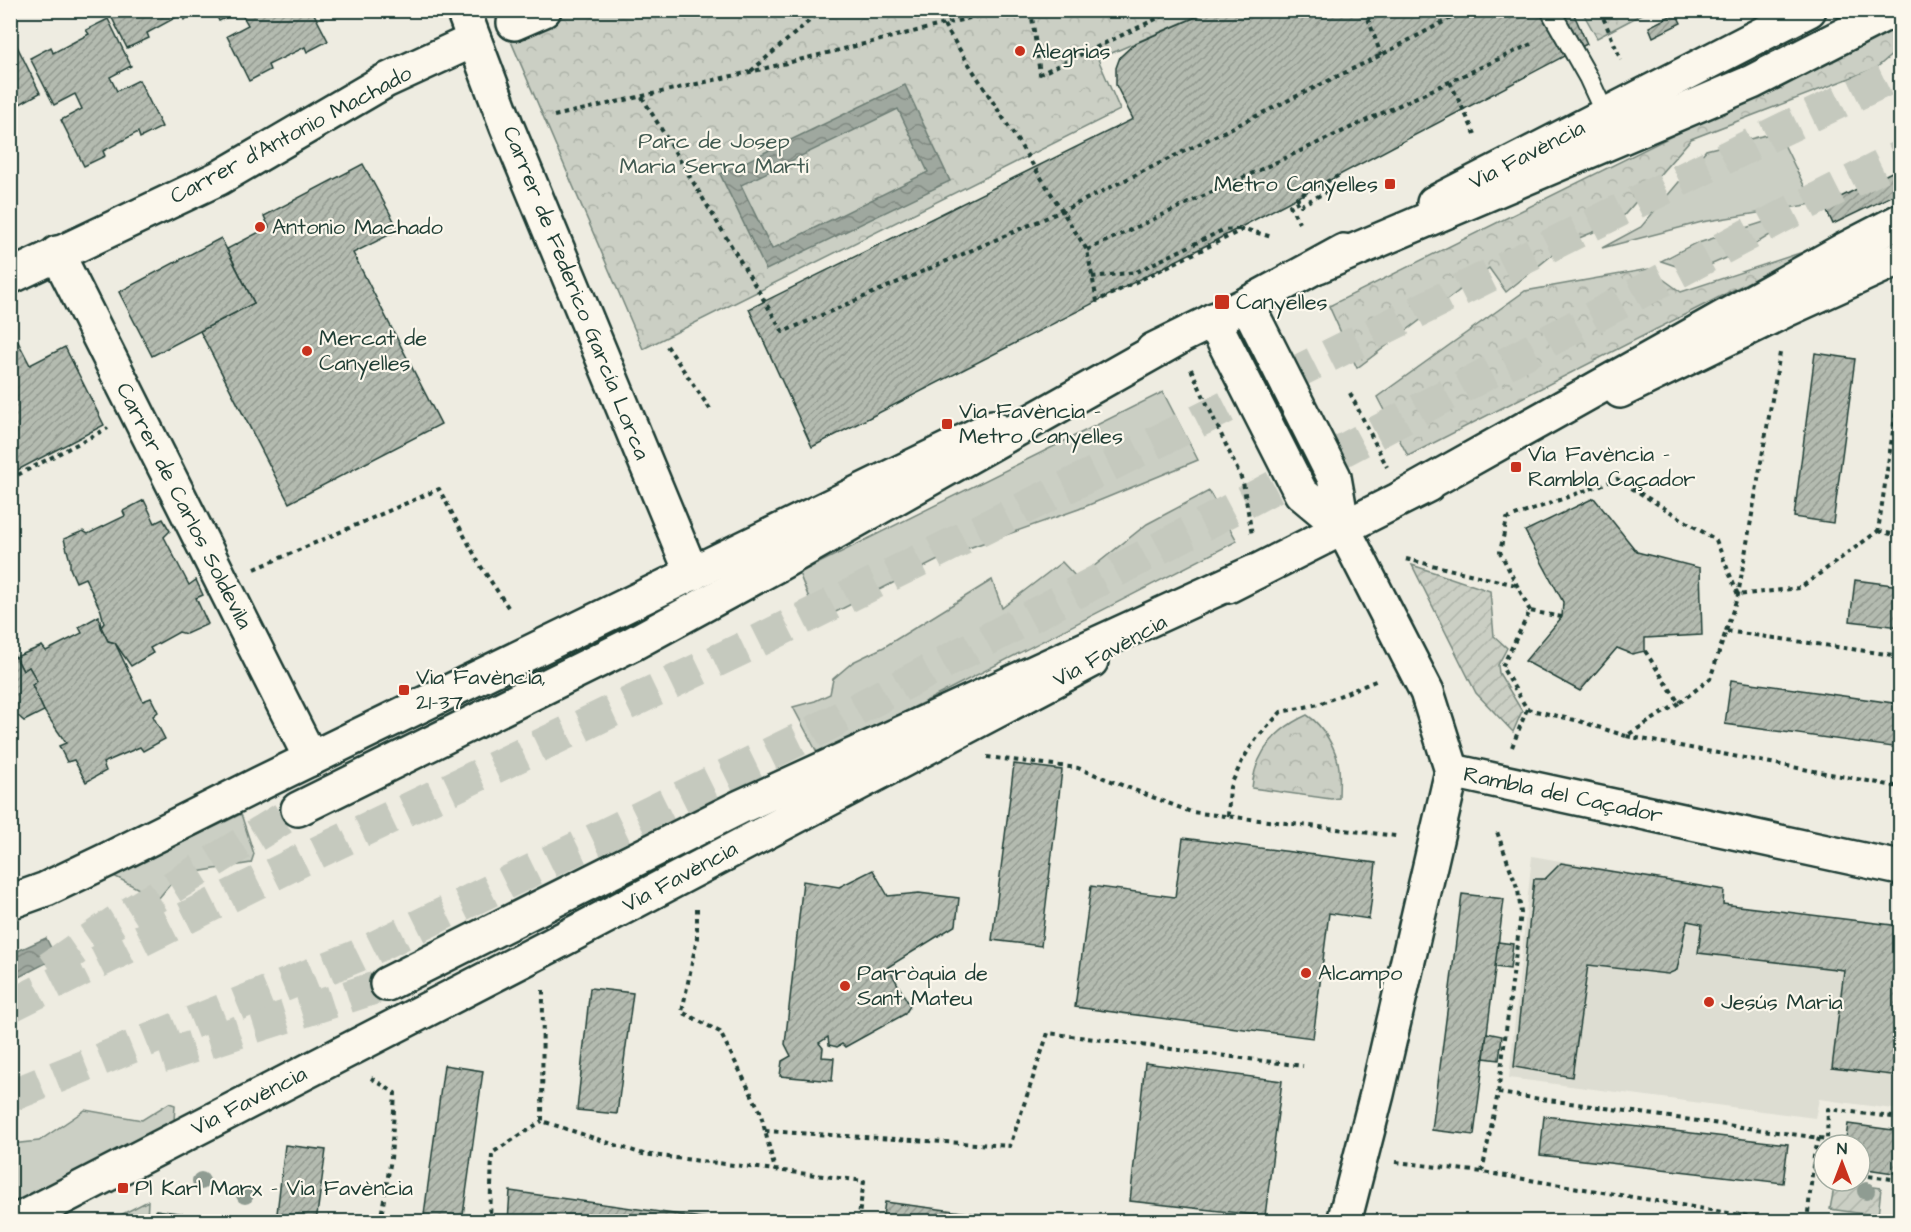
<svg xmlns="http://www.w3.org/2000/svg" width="1911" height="1232" font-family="'Architects Daughter',sans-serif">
<defs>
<pattern id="forest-crowns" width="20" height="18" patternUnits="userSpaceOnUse" patternTransform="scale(1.5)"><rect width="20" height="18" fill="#cbcfc4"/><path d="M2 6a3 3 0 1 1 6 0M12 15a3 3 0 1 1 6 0" fill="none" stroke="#aeb3a9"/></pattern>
<pattern id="garden-furrows" width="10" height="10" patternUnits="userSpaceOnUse" patternTransform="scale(1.5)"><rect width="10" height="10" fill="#cbcfc4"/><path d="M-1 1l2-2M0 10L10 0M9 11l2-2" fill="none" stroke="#aeb3a9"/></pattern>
<pattern id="water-waves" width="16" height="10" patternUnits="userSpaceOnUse" patternTransform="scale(1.5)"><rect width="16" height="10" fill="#9fa89f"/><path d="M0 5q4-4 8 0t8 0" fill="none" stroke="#818a82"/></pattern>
<pattern id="building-hatch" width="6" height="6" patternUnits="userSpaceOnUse" patternTransform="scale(1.5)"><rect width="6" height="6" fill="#b4bbb0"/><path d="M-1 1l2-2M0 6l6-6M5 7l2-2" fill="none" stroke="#929990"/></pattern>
</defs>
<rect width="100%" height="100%" fill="#eeece1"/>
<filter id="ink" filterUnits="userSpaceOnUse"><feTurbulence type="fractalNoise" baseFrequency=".0167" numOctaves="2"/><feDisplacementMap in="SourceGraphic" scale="12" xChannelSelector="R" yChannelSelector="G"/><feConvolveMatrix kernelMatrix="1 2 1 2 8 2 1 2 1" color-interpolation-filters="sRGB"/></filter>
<g filter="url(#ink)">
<path fill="#ddddd2" d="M1532,856l192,34v14l176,22v184l-81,-11 -4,19 -306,-40z"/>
<g fill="#cbcfc4" stroke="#75867c" stroke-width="1.5">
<path d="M1778,132l35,72 -111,18 -100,26 39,-21 65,-77z"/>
<path d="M1783,216l13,3 -49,30 -53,23 -33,-11 31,-16z"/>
<path d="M1163,392l35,68 -119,49 -133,47 -128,65 -19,-48z"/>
<path d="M1209,491l28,50 -418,215 -26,-49 22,-6 15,-7 3,-15 20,-17 31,-15 108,-67 10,28 60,-46 16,17 69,-55z"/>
<path d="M241,814l13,40 -3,9 -73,12 -20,24 -44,-23z"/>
<path d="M169,1103l6,2 -1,16 -163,85v-62l28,-3 46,-31 57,10z"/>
<path d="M148,1201l-1,20h-38z"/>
</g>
<g fill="url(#forest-crowns)" stroke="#75867c" stroke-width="1.5">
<path d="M498,11h711l-111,48 22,51 -477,239z"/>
<path d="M1582,11h66l-51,27z"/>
<path d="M1900,23v25l-24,20 -185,71 -73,83 -51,21 -61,49 -17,-24 -132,100 -28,-62z"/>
<path d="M1815,248l-407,208 -31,-59 148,-106 124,-22 32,23z"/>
<path d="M1307,715c16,10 30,35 32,53 1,10 0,21 0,30l-8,1 -79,-11c3,-35 24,-59 55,-73z"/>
</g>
<g fill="url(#garden-furrows)" stroke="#75867c" stroke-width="1.5">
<path d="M1412,565l78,26 4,45 13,12 -9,17 1,8 23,38 -9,21 -37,-39z"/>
<path d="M1835,1182l46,6 -3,28 -48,-7z"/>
</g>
<g fill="url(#water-waves)" stroke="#6c7d74" stroke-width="1.5" fill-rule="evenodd">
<path d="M905,85l45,96 -184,89 -46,-96zM898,109l30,63 -156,77 -31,-64z"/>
<path d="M46,938l10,20 -45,23v-27z"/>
</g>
<g fill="url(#building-hatch)" stroke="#1f3d34" stroke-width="1.5">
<path d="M108,10h93l-17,10 -2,-6 -35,19 2,5 -22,10z"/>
<path d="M214,10h98l16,31 -21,11 -2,-5 -37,18 2,5 -21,11 -22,-45 21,-11 -8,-14 -21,10z"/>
<path d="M1212,10h360l15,34 -382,202 -393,201 -63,-138 384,-190 -17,-34v-17l4,-11 14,-13z"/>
<path d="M1676,13l5,10 -28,14 -4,-10z"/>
<path d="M108,19l23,47 -21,11 7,14 22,-11 23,47 -22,11 -2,-6 -35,19 2,5 -21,10 -23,-46 21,-11 -7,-15 -21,11 -24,-47 21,-11 2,6 36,-19 -3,-4z"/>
<path d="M17,46l23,47 -20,11 -3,-6 -7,4v-53z"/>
<path d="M363,164l36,66 -46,23 88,171 -152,79 -89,-172 54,-28 -27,-54 42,-22 -5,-11z"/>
<path d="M1900,168v24l-67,32 -9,-19z"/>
<path d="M221,238l33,65 -102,53 -33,-64z"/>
<path d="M15,336l15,29 35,-18 39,78 -94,49v-136z"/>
<path d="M1815,353l40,6 -22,164 -39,-6z"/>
<path d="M1594,498l43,54 63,16 2,67 -57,3v13l-13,3 -15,-6 -37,43 -55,-30 37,-44 1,-15 -38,-71z"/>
<path d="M144,500l11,23 8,-4 7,12 -6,6 25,48 7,-5 7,15 -7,3 12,26 -22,10 -7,-2 -29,16 3,5 -22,13 -16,-23 -7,-2 -7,-14 3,-4 -3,-12 -16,-33 -9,4 -6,-14v-7l-6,-22 19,-8 5,3 37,-18 -2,-5z"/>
<path d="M1855,580l45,6v41l-50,-6z"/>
<path d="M99,616l2,11 7,14 7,2 28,58 8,-3 7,14 -5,4 12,23 -22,12 -3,-4 -37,16 3,8 -20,11 -12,-22 -7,2 -8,-16 7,-3 -22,-32 -12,-26 5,-4 -8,-14 -6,4 -7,-14 26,-11 4,5 36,-18 -3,-6z"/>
<path d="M10,647l13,24 6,-4 8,14 -5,4 12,26 -20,10 -7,-6 -7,3z"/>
<path d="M1731,680l169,24v44l-175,-24z"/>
<path d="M1014,764l48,6 -21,176 -49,-6z"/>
<path d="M1183,838l193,25 -7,56 -40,-6 -16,125 -238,-31 16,-121 84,11z"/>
<path d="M1561,863l163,27 -1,14 177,22v150l-68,-8 12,-98 -146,-17 4,-29 -15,-3 -10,49 -9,4 -80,-9 -16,112 -58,-10 20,-188h11z"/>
<path d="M873,870l15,26 31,-3 40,5 -3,27 -68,42 22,39 -5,8 -60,33 -3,-3 -5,3 -8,-2 -1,-8 -9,6 4,5 -1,9 12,1 -2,23 -52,-5 2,-15 9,-5 -6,-12 18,-163 36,6z"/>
<path d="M1462,894l42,5 -30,236 -42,-5z"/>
<path d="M1498,942l15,2 -3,25 -15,-2z"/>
<path d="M590,988l43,5 -16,121 -40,-4z"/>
<path d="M1487,1033l15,3 -3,24 -15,-2z"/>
<path d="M1145,1063l137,18 -17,135 -135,-15z"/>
<path d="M444,1065l39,6 -21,151h-39z"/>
<path d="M1544,1116l244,28 -5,39 -243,-28z"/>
<path d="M1848,1124l52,7v43l-40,-6v-23h-15z"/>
<path d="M285,1145l41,5 -10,72h-40z"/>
<path d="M510,1191l221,31h-223z"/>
<path d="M885,1202l154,20h-157z"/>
<path d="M156,1210l43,6 -1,6h-43z"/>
</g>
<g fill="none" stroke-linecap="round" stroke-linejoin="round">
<g stroke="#c5c9be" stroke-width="33" stroke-dasharray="33 16" stroke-linecap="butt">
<path d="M49,968l65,-45 184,-114"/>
<path d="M10,1006l302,-151 444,-213 1023,-511 121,-58"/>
<path d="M161,1057l226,-73"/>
<path d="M10,1096l347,-140 453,-222 973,-518 117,-59"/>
</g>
<g stroke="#1f3d34" stroke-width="22">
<path id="lane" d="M1550,10l38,67 17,37"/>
</g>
<g stroke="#1f3d34" stroke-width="38">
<g id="street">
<path d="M463,10l44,117 185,447"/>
<path d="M514,23l30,-13"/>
<path d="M57,253l254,506"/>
<path d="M10,277l209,-99 166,-97 89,-41"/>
<path d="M1247,304l87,173 9,51 84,164 25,79"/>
<path d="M1213,320l88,173 42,35"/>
<path d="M1452,771l448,97"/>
<path d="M1344,1222l33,-128 75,-323"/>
</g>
</g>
<g stroke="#1f3d34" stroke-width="38">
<g id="secondary">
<path d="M1434,203l375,-193"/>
<path d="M1153,350l94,-46 97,-53"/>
<path d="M1620,391l168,-82 112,-51"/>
<path d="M1228,586l200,-101"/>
<path d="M10,902l36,-13 61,-29 154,-77 732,-356"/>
<path d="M15,1222l535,-276 541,-285"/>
</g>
</g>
<g stroke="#1f3d34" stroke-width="38">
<g id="highway">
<path d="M1318,266l434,-184 141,-72"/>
<path d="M1403,497l439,-246 58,-30"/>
<path d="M298,809l334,-165 145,-79 400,-226"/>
<path d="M387,984l353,-177 514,-235"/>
</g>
</g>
<g stroke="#1f3d34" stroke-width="4" stroke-dasharray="4.5 4.5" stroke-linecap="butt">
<path d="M1031,10l9,64 135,-64"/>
<path d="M1365,10l16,45"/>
<path d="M1600,10l21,50"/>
<path d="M944,25l143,225 10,51 147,-72 28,8"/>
<path d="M751,71l71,-61"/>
<path d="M1450,82l25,52"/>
<path d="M642,97l141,235 279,-121 319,-156 85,-45"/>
<path d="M554,116l196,-44 252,-62"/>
<path d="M1338,176l-41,21 4,8 41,-21"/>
<path d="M1299,201l-9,4 9,18"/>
<path d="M1087,250l444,-206"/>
<path d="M1092,277l44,-5 87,-42 18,-1"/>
<path d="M667,346l43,63"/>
<path d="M1191,369l52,113 9,53"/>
<path d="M1350,393l37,74"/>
<path d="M10,479l98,-51"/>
<path d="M1878,531l22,5"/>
<path d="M1406,559l110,26"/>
<path d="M255,569l184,-80 41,76 30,45"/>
<path d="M1530,611l-30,-59 7,-33 110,-40 99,61 22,55 62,-7 78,-57 22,-147"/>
<path d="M1562,617l-32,-6 -28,56 25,42 52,12 47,15"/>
<path d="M1726,631l12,-36 42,-242"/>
<path d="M1645,651l34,52 31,-24 16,-48 174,25"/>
<path d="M1679,703l-53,33 274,51"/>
<path d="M1512,747l15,-38"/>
<path d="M987,757l91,11 113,44 205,24"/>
<path d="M1228,816l2,-29 13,-28 13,-20 25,-27 38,-8 59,-24"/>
<path d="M697,908v30l-15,74 38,20 40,79 15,59 89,11 -6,41"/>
<path d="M543,990l-1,131 101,33 132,16"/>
<path d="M371,1078l24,15 -4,66 -11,63"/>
<path d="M1498,1093l329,46 1,-30 72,9"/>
<path d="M765,1131l245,15 38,-113 255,33"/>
<path d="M1396,1162l86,10 301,50"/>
<path d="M1813,1168l11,2"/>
<path d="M1482,1172l16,-79 23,-180 -3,-23 -22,-61"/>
<path d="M1860,1175l40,5"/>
<path d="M490,1222l2,-69 50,-32"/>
<path d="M1807,1222l7,-66 5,-18"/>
</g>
<use href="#lane" stroke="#fbf7ec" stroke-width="18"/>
<use href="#street" stroke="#fbf7ec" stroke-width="33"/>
<use href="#secondary" stroke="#fbf7ec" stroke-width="33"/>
<use href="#highway" stroke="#fbf7ec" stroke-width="33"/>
</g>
<g fill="#8f9c92">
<circle cx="201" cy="1181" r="9"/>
<circle cx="1866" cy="1191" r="9"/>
<circle cx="245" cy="1195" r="9"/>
</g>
</g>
<g fill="#c8321e" stroke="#fbf7ec" stroke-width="2">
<circle cx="1020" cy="51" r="6"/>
<rect x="1384" y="178" width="12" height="12" rx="3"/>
<circle cx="260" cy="227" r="6"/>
<rect x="1214" y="294" width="16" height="16" rx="3"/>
<circle cx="307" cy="351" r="6"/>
<rect x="941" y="418" width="12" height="12" rx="3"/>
<rect x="1510" y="461" width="12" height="12" rx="3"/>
<rect x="398" y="684" width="12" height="12" rx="3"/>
<circle cx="1306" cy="973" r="6"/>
<circle cx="845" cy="986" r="6"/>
<circle cx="1709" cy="1002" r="6"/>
<rect x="117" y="1182" width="12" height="12" rx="3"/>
</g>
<g text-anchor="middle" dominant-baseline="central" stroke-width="4.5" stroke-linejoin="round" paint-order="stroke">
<g font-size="22" fill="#1f3d34" stroke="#fbf7ec" text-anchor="start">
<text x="1032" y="51">Alegrias</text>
<text x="1378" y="184" text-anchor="end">Metro Canyelles</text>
<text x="272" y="227">Antonio Machado</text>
<text x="1236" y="302">Canyelles</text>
<text x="319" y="338">Mercat de<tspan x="319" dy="25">Canyelles</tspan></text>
<text x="959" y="411">Via Favència -<tspan x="959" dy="25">Metro Canyelles</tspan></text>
<text x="1528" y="454">Via Favència -<tspan x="1528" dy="25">Rambla Caçador</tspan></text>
<text x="416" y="677">Via Favència,<tspan x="416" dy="25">21-37</tspan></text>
<text x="857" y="973">Parròquia de<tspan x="857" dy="25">Sant Mateu</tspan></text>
<text x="1318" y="973">Alcampo</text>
<text x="1721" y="1002">Jesús Maria</text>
<text x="135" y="1188">Pl Karl Marx - Via Favència</text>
</g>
<g font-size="22" fill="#1f3d34" stroke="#fbf7ec">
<text transform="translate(291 135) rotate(-28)">Carrer d'Antonio Machado</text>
<text transform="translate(1527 155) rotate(-27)">Via Favència</text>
<text transform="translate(576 293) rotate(68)">Carrer de Federico García Lorca</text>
<text transform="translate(184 506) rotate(63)">Carrer de Carlos Soldevila</text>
<text transform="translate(1110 651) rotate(-29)">Via Favència</text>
<text transform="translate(1563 795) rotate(12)">Rambla del Caçador</text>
<text transform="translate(680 877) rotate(-28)">Via Favència</text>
<text transform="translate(249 1101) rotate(-27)">Via Favència</text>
</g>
<g font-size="22" fill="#415a51" stroke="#fbf7ec">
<text x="714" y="141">Parc de Josep<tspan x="714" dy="25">Maria Serra Martí</tspan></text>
</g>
</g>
<rect width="1911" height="1232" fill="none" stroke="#fbf7ec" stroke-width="36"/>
<rect x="18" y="18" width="1875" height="1196" fill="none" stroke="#1f3d34" stroke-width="2" filter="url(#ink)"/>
<g transform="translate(1842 1163)"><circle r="28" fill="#fbf7ec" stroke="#a3ada2" stroke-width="1.5"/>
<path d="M0-4.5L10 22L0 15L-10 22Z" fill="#c8321e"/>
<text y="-9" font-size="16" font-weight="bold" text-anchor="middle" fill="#1f3d34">N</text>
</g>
</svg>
